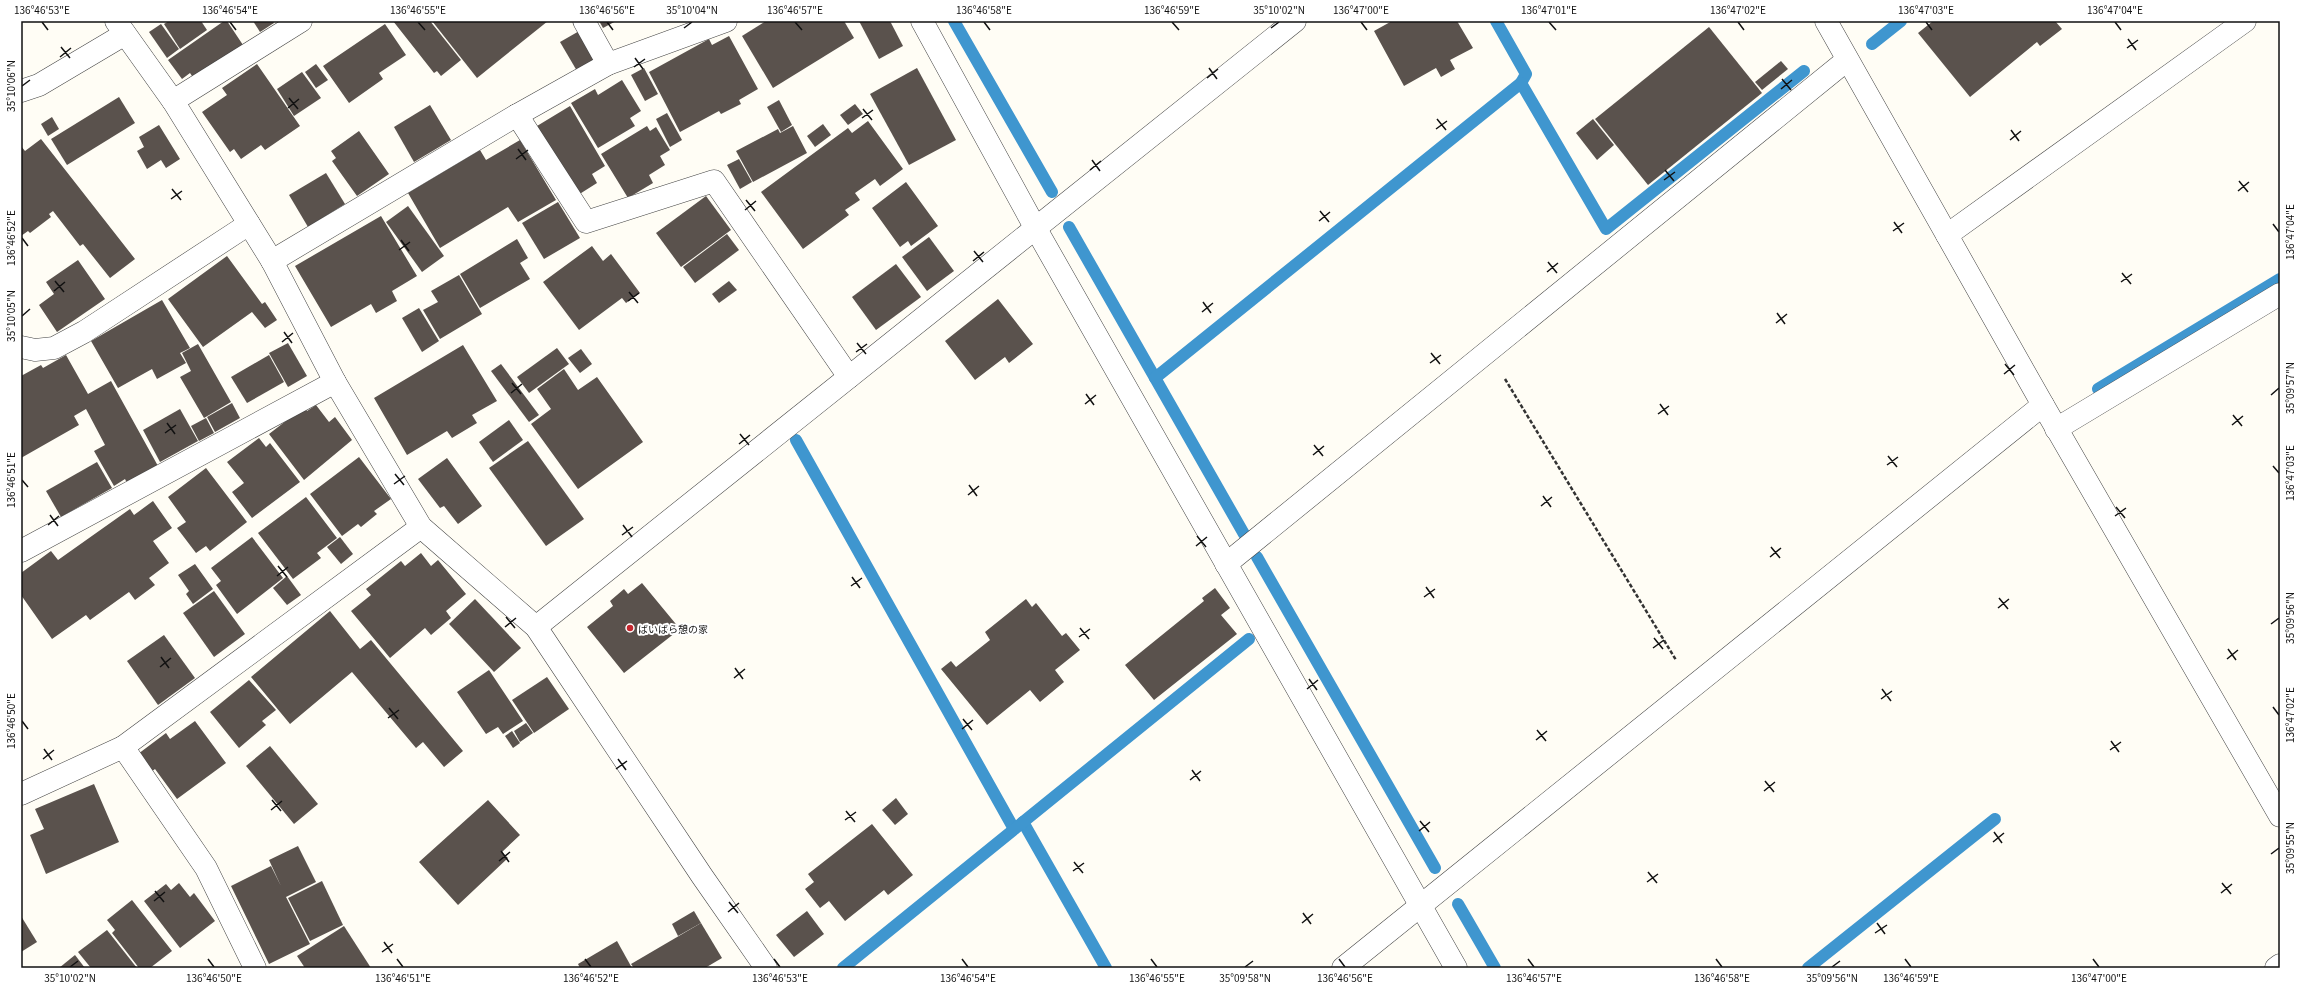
<svg xmlns="http://www.w3.org/2000/svg" width="2301" height="989" font-family="Georgia,'Noto Sans JP',serif">
<rect width="100%" height="100%" fill="#fffdf5"/>
<g fill="none" stroke-linecap="round" stroke-linejoin="round">
<g stroke="#3f96cf" stroke-width="12">
<path d="M954,21l98,171"/>
<path d="M1496,21l30,53 -5,9"/>
<path d="M1872,44l29,-23"/>
<path d="M1069,227l175,307"/>
<path d="M1155,378l366,-295 85,146 198,-158"/>
<path d="M2098,389l182,-110"/>
<path d="M796,440l218,389"/>
<path d="M1257,557l178,311"/>
<path d="M1023,822l83,146"/>
<path d="M1458,904l37,64"/>
<path d="M843,968l406,-329"/>
<path d="M1808,968l187,-149"/>
</g>
</g>
<g fill="#5a524d">
<path d="M169,21h32l6,9 -27,19 -16,-25z"/>
<path d="M224,21h3l16,24 -49,34 -4,-6 -8,6 -14,-19z"/>
<path d="M253,21h20l1,2 -14,9z"/>
<path d="M393,21h37l31,39 -20,16 -4,-5 -3,2z"/>
<path d="M432,21h116l-71,57z"/>
<path d="M599,21h17l-13,7z"/>
<path d="M766,21h78l10,17 -81,50 -31,-52z"/>
<path d="M859,21h31l13,25 -24,13z"/>
<path d="M1392,21h65l16,27 -23,12 5,9 -14,8 -5,-9 -32,18 -30,-55z"/>
<path d="M1933,21h122l7,8 -22,17 -3,-4 -67,55 -52,-64z"/>
<path d="M161,24l18,25 -12,9 -18,-26z"/>
<path d="M385,24l21,31 -27,18 4,6 -34,24 -26,-37z"/>
<path d="M1709,27l53,66 -114,92 -53,-66z"/>
<path d="M581,30l16,28 -20,13 -17,-29z"/>
<path d="M729,36l29,53 -19,11 2,4 -20,10 -2,-3 -39,21 -31,-60 60,-33 3,6z"/>
<path d="M1781,61l7,8 -26,21 -7,-8z"/>
<path d="M257,64l43,62 -35,24 -4,-5 -20,14 -7,-10 -4,3 -28,-40 25,-17 -5,-7z"/>
<path d="M316,64l12,16 -12,8 -11,-16z"/>
<path d="M644,68l14,26 -13,7 -14,-26z"/>
<path d="M917,68l39,72 -47,25 -39,-71z"/>
<path d="M302,72l19,26 -27,18 -17,-27z"/>
<path d="M622,80l19,31 -11,7 5,8 -37,22 -27,-45 24,-14 3,6z"/>
<path d="M119,97l16,26 -68,42 -16,-26z"/>
<path d="M779,100l13,25 -11,7 -14,-25z"/>
<path d="M855,104l8,10 -15,11 -8,-10z"/>
<path d="M430,105l21,35 -37,22 -20,-35z"/>
<path d="M570,106l35,60 -13,8 5,9 -19,12 -41,-69z"/>
<path d="M667,113l15,27 -12,7 -14,-28z"/>
<path d="M52,117l7,12 -11,7 -7,-12z"/>
<path d="M1593,119l21,26 -17,15 -21,-27z"/>
<path d="M868,121l35,48 -23,17 -5,-7 -20,14 5,7 -15,10 4,5 -46,34 -42,-57 87,-64 4,5z"/>
<path d="M823,124l8,11 -16,12 -8,-11z"/>
<path d="M159,125l21,34 -14,9 -5,-8 -14,9 -10,-18 7,-4 -5,-10z"/>
<path d="M647,126l3,5 6,-4 14,23 -10,6 5,9 -16,10 4,8 -25,15 -27,-44z"/>
<path d="M793,126l14,27 -54,29 -17,-31 42,-22 2,4z"/>
<path d="M359,131l30,43 -32,22 -25,-35 4,-3 -5,-7z"/>
<path d="M41,139l94,120 -25,19 -27,-34 -3,2 -27,-35 -4,3 2,3 -21,16 -2,-2 -7,5v-90l4,5z"/>
<path d="M520,140l36,60 -38,22 -10,-15 -68,41 -32,-55 72,-43 6,10z"/>
<path d="M739,159l13,23 -12,7 -13,-24z"/>
<path d="M326,173l19,31 -37,23 -19,-32z"/>
<path d="M906,182l32,44 -27,20 -3,-5 -8,6 -28,-39z"/>
<path d="M706,196l25,34 -50,37 -25,-34z"/>
<path d="M558,202l22,36 -36,21 -22,-36z"/>
<path d="M408,206l36,50 -22,16 -36,-50z"/>
<path d="M381,216l36,60 -25,15 5,10 -21,12 -5,-9 -40,23 -36,-61z"/>
<path d="M727,234l12,16 -44,33 -12,-16z"/>
<path d="M929,237l25,34 -27,20 -25,-34z"/>
<path d="M517,239l11,19 -8,5 10,16 -50,29 -20,-34z"/>
<path d="M592,246l11,15 8,-7 29,39 -14,10 -4,-5 -43,32 -36,-48z"/>
<path d="M227,256l35,48 3,-2 12,18 -12,8 -13,-16 -49,35 -35,-48z"/>
<path d="M78,260l27,39 -48,33 -18,-27 15,-11 -8,-12z"/>
<path d="M896,264l25,33 -45,33 -24,-33z"/>
<path d="M459,275l23,39 -42,25 -17,-29 15,-8 -7,-11z"/>
<path d="M729,281l8,9 -18,13 -7,-9z"/>
<path d="M998,299l35,45 -24,19 -4,-6 -30,23 -30,-39z"/>
<path d="M162,300l28,48 -10,5 6,10 -29,16 -5,-10 -34,19 -27,-47z"/>
<path d="M419,308l20,33 -17,11 -20,-34z"/>
<path d="M288,343l19,33 -19,11 -19,-34z"/>
<path d="M198,344l33,58 -27,16 -24,-41 11,-6 -9,-18z"/>
<path d="M463,345l34,56 -25,14 5,8 -25,15 -5,-7 -40,24 -33,-57z"/>
<path d="M557,348l12,16 -40,29 -12,-16z"/>
<path d="M581,349l11,15 -12,9 -12,-15z"/>
<path d="M66,355l22,39 23,-13 47,85 -31,17 -2,-4 -11,7 -20,-35 11,-6 -19,-36 -12,7 5,9 -58,33v-82l20,-11 2,3z"/>
<path d="M269,355l15,27 -37,21 -16,-26z"/>
<path d="M501,364l38,51 -10,7 -38,-51z"/>
<path d="M564,369l14,21 19,-13 46,65 -65,47 -47,-65 20,-15 -14,-20z"/>
<path d="M232,403l8,15 -25,14 -8,-15z"/>
<path d="M316,405l13,17 6,-5 17,23 -48,40 -35,-46 35,-27 3,4z"/>
<path d="M180,409l18,32 -38,21 -17,-32z"/>
<path d="M206,418l8,15 -15,8 -8,-15z"/>
<path d="M509,420l14,20 -30,22 -14,-20z"/>
<path d="M259,438l7,9 4,-4 30,39 -48,36 -20,-26 12,-9 -17,-21z"/>
<path d="M528,441l56,78 -38,27 -57,-78z"/>
<path d="M359,457l32,42 -17,12 3,3 -16,13 -3,-3 -16,12 -32,-42z"/>
<path d="M447,458l35,48 -24,18 -14,-18 -4,2 -22,-29z"/>
<path d="M97,462l15,26 -51,29 -15,-26z"/>
<path d="M206,468l41,54 -37,29 -4,-5 -10,7 -19,-25 9,-6 -18,-25z"/>
<path d="M306,497l31,41 -20,15 4,5 -28,21 -35,-46z"/>
<path d="M153,501l19,27 -19,13 16,22 -20,15 6,7 -20,15 -6,-8 -39,28 -4,-5 -34,24 -31,-44v-22l30,-22 7,9 72,-51 4,6z"/>
<path d="M252,537l31,41 -46,36 -21,-29 5,-4 -10,-13z"/>
<path d="M340,537l13,17 -12,10 -14,-17z"/>
<path d="M421,553l10,13 7,-6 28,34 -20,17 5,7 -20,17 -6,-7 -35,30 -39,-47 20,-16 -5,-6 35,-28 4,5z"/>
<path d="M195,564l18,25 -20,15 -7,-10 3,-3 -11,-16z"/>
<path d="M287,576l14,19 -14,10 -14,-17z"/>
<path d="M642,583l38,46 -56,44 -37,-46 26,-21 -3,-5 14,-12 4,5z"/>
<path d="M1215,588l15,20 -9,7 16,19 -83,66 -29,-35 79,-64 -2,-3z"/>
<path d="M214,591l31,43 -31,23 -31,-44z"/>
<path d="M475,599l46,49 -27,24 -45,-48z"/>
<path d="M1026,599l6,8 4,-4 26,33 4,-3 14,17 -25,20 9,12 -24,20 -10,-12 -43,35 -46,-56 10,-8 5,6 34,-27 -5,-8z"/>
<path d="M330,611l30,38 11,-9 92,111 -19,16 -21,-25 -7,6 -64,-76 -62,52 -39,-47z"/>
<path d="M164,635l31,43 -37,27 -31,-44z"/>
<path d="M489,670l34,51 -20,13 -5,-7 -12,7 -29,-42z"/>
<path d="M547,677l22,32 -35,24 -22,-33z"/>
<path d="M249,680l27,30 -14,11 4,4 -27,23 -29,-36z"/>
<path d="M195,721l31,42 -49,36 -22,-30 -4,3 -13,-18 28,-21 4,6z"/>
<path d="M526,723l7,10 -13,9 -6,-11z"/>
<path d="M512,731l8,12 -7,5 -8,-12z"/>
<path d="M270,746l48,58 -24,20 -48,-58z"/>
<path d="M94,784l25,58 -73,32 -16,-39 14,-6 -9,-20z"/>
<path d="M896,798l12,16 -13,11 -13,-15z"/>
<path d="M488,800l32,35 -18,17 6,6 -50,47 -39,-43z"/>
<path d="M872,824l41,51 -25,20 -4,-5 -39,31 -16,-20 -9,7 -15,-19 9,-7 -6,-8z"/>
<path d="M298,846l18,36 -30,15 24,47 -41,20 -38,-78 40,-20 10,20 -12,-26z"/>
<path d="M322,881l21,44 -33,16 -22,-43z"/>
<path d="M179,883l11,14 4,-4 21,28 -35,27 -36,-47 22,-17 5,6z"/>
<path d="M132,900l40,51 -22,17h-11l-27,-35 3,-3 -8,-10z"/>
<path d="M694,911l7,12 -23,13 -6,-12z"/>
<path d="M807,911l17,23 -30,23 -18,-22z"/>
<path d="M21,916l16,26 -16,10z"/>
<path d="M701,923l21,35 -17,10h-71l-3,-4z"/>
<path d="M344,926l27,42h-66l-8,-12z"/>
<path d="M107,930l30,38h-46l-13,-16z"/>
<path d="M617,941l15,27h-52l-2,-4z"/>
<path d="M75,955l10,13h-26z"/>
</g>
<g fill="none" stroke-linecap="round" stroke-linejoin="round">
<g stroke="#444" stroke-width="23">
<path id="service" d="M21,91l18,-6 86,-51"/>
</g>
<g stroke="#444" stroke-width="23">
<g id="minor">
<path d="M116,21l57,80 99,160 63,121 86,145 115,100 166,249 64,92"/>
<path d="M584,21l24,43"/>
<path d="M922,21l114,208 420,739"/>
<path d="M173,101l128,-80"/>
<path d="M517,115l69,107 128,-41 135,196"/>
<path d="M1947,235l298,-214"/>
<path d="M272,261l245,-146 91,-51 118,-43"/>
<path d="M21,347l14,3 19,-2 30,-16 165,-108"/>
<path d="M2056,429l224,-135"/>
<path d="M21,551l314,-169"/>
<path d="M1226,564l621,-504"/>
<path d="M536,627l759,-606"/>
<path d="M123,747l298,-220"/>
<path d="M21,794l102,-47 83,121 49,100"/>
<path d="M1343,968l700,-563"/>
</g>
</g>
<g stroke="#444" stroke-width="23">
<g id="tertiary">
<path d="M1826,21l217,384 237,411"/>
<path d="M2276,968l4,-3"/>
</g>
</g>
<path stroke="#333" stroke-width="2.5" stroke-dasharray="4 2" stroke-linecap="butt" d="M1505,379l171,281"/>
<use href="#service" stroke="#fff" stroke-width="22"/>
<use href="#minor" stroke="#fff" stroke-width="22"/>
<use href="#tertiary" stroke="#fff" stroke-width="22"/>
</g>
<path fill="none" stroke="#111" stroke-width="1.5" d="M42,22l6,8M230,22l6,8M418,22l7,8M607,22l6,8M795,22l7,8M984,22l6,8M1172,22l7,8M1361,22l6,8M1549,22l7,8M1738,22l6,8M1926,22l6,8M2115,22l6,8M684,28l8,-6M1271,28l8,-6M2128,39l8,11M61,47l9,11M2127,48l11,-8M60,57l11,-9M635,58l8,11M634,67l11,-8M1209,68l8,11M1207,78l11,-9M1782,79l9,11M22,86l8,-6M1781,89l11,-9M289,98l9,11M288,108l11,-9M863,109l9,11M862,118l11,-8M1437,119l9,11M1436,129l11,-8M2011,130l8,11M2010,140l11,-9M518,149l8,11M516,159l12,-9M1092,160l8,11M1090,170l11,-9M1665,170l9,11M1664,180l11,-8M2239,181l9,11M172,189l9,11M2238,191l11,-9M171,199l11,-8M746,200l9,11M745,210l11,-9M1320,211l9,11M1319,221l11,-9M1894,222l8,11M2273,224l6,8M1893,231l11,-8M22,238l6,8M401,240l8,11M399,250l11,-8M974,251l9,11M973,261l11,-9M1548,262l9,11M1547,272l11,-9M2122,273l9,11M55,281l9,11M2121,282l11,-8M54,291l11,-9M629,292l9,11M628,301l11,-8M1203,302l8,11M1202,312l11,-9M1777,313l8,11M22,316l8,-7M1776,323l11,-9M284,332l8,11M282,342l11,-9M857,343l9,11M856,352l11,-8M1431,353l9,11M1430,363l11,-8M2005,364l9,11M2004,374l11,-9M512,383l9,11M511,393l11,-9M1086,394l8,11M2271,395l8,-7M1085,404l11,-9M1660,404l8,11M1658,414l11,-8M2233,415l9,11M167,423l8,11M2232,425l11,-9M165,433l11,-8M740,434l9,11M739,444l11,-9M1314,445l9,11M1313,455l11,-9M1888,456l9,11M1887,465l11,-8M2273,466l6,7M395,474l9,11M22,480l6,7M394,484l11,-8M969,485l8,11M968,495l11,-9M1543,496l8,11M1541,506l11,-9M2116,507l9,11M50,515l8,11M2115,516l11,-8M48,525l11,-9M623,525l9,12M622,535l11,-8M1197,536l9,11M1196,546l11,-9M1771,547l9,11M1770,557l11,-9M278,566l9,11M277,576l11,-9M852,577l8,11M851,586l11,-8M1426,587l8,11M1424,597l11,-8M1999,598l9,11M1998,608l11,-9M506,617l9,11M2271,624l8,-6M505,627l11,-9M1080,628l9,11M1079,637l11,-8M1654,638l9,11M1653,648l11,-8M2228,649l8,11M161,657l8,11M2227,659l11,-9M160,667l11,-9M735,668l8,11M734,678l11,-9M1309,679l8,11M1307,689l11,-9M1882,689l9,12M1881,699l11,-8M2273,707l6,8M389,708l9,11M388,718l11,-8M963,719l9,11M22,721l6,8M962,729l11,-9M1537,730l9,11M1536,740l11,-9M2111,741l8,11M44,749l8,11M2110,750l11,-8M43,759l11,-9M618,759l8,11M616,769l11,-8M1192,770l8,11M1190,780l11,-9M1765,781l9,11M1764,791l11,-9M272,800l9,11M271,810l11,-9M846,811l9,11M845,820l11,-8M1420,821l9,11M1419,831l11,-9M1994,832l8,11M1993,842l11,-9M501,851l8,11M2271,854l8,-6M499,861l11,-9M1074,862l9,11M1073,871l11,-8M1648,872l9,11M1647,882l11,-8M2222,883l9,11M155,891l9,11M2221,893l11,-9M154,901l11,-9M729,902l9,11M728,912l11,-9M1303,913l8,11M1302,923l11,-9M1877,923l8,11M1875,933l12,-8M384,942l8,11M382,952l11,-8M208,959l6,8M397,959l6,8M585,959l6,8M774,959l6,8M962,959l6,8M1151,959l6,8M1339,959l6,8M1528,959l6,8M1716,959l6,8M1905,959l6,8M2093,959l6,8M70,967l8,-6M1245,967l8,-6M1832,967l8,-6"/>
<circle fill="#c4262e" stroke="#fff" stroke-width="1.5" cx="630" cy="628" r="4"/>
<g text-anchor="middle" dominant-baseline="central" stroke-width="4" stroke-linejoin="round" paint-order="stroke">
<g font-size="10" fill="#111" stroke="#fff" text-anchor="start">
<text x="638" y="628">ばいばら憩の家</text>
</g>
</g>
<rect width="2301" height="989" fill="none" stroke="#ffffff" stroke-width="44"/>
<rect x="22" y="22" width="2257" height="945" fill="none" stroke="#111" stroke-width="1.5"/>
<g font-size="10" text-anchor="middle" fill="#111">
<text x="42" y="14">136°46'53"E</text>
<text x="230" y="14">136°46'54"E</text>
<text x="418" y="14">136°46'55"E</text>
<text x="607" y="14">136°46'56"E</text>
<text x="692" y="14">35°10'04"N</text>
<text x="795" y="14">136°46'57"E</text>
<text x="984" y="14">136°46'58"E</text>
<text x="1172" y="14">136°46'59"E</text>
<text x="1279" y="14">35°10'02"N</text>
<text x="1361" y="14">136°47'00"E</text>
<text x="1549" y="14">136°47'01"E</text>
<text x="1738" y="14">136°47'02"E</text>
<text x="1926" y="14">136°47'03"E</text>
<text x="2115" y="14">136°47'04"E</text>
<text transform="translate(11 86) rotate(-90)" y="4">35°10'06"N</text>
<text transform="translate(2290 232) rotate(-90)" y="4">136°47'04"E</text>
<text transform="translate(11 238) rotate(-90)" y="4">136°46'52"E</text>
<text transform="translate(11 316) rotate(-90)" y="4">35°10'05"N</text>
<text transform="translate(2290 388) rotate(-90)" y="4">35°09'57"N</text>
<text transform="translate(2290 473) rotate(-90)" y="4">136°47'03"E</text>
<text transform="translate(11 480) rotate(-90)" y="4">136°46'51"E</text>
<text transform="translate(2290 618) rotate(-90)" y="4">35°09'56"N</text>
<text transform="translate(2290 715) rotate(-90)" y="4">136°47'02"E</text>
<text transform="translate(11 721) rotate(-90)" y="4">136°46'50"E</text>
<text transform="translate(2290 848) rotate(-90)" y="4">35°09'55"N</text>
<text x="70" y="982">35°10'02"N</text>
<text x="214" y="982">136°46'50"E</text>
<text x="403" y="982">136°46'51"E</text>
<text x="591" y="982">136°46'52"E</text>
<text x="780" y="982">136°46'53"E</text>
<text x="968" y="982">136°46'54"E</text>
<text x="1157" y="982">136°46'55"E</text>
<text x="1245" y="982">35°09'58"N</text>
<text x="1345" y="982">136°46'56"E</text>
<text x="1534" y="982">136°46'57"E</text>
<text x="1722" y="982">136°46'58"E</text>
<text x="1832" y="982">35°09'56"N</text>
<text x="1911" y="982">136°46'59"E</text>
<text x="2099" y="982">136°47'00"E</text>
</g>
</svg>
